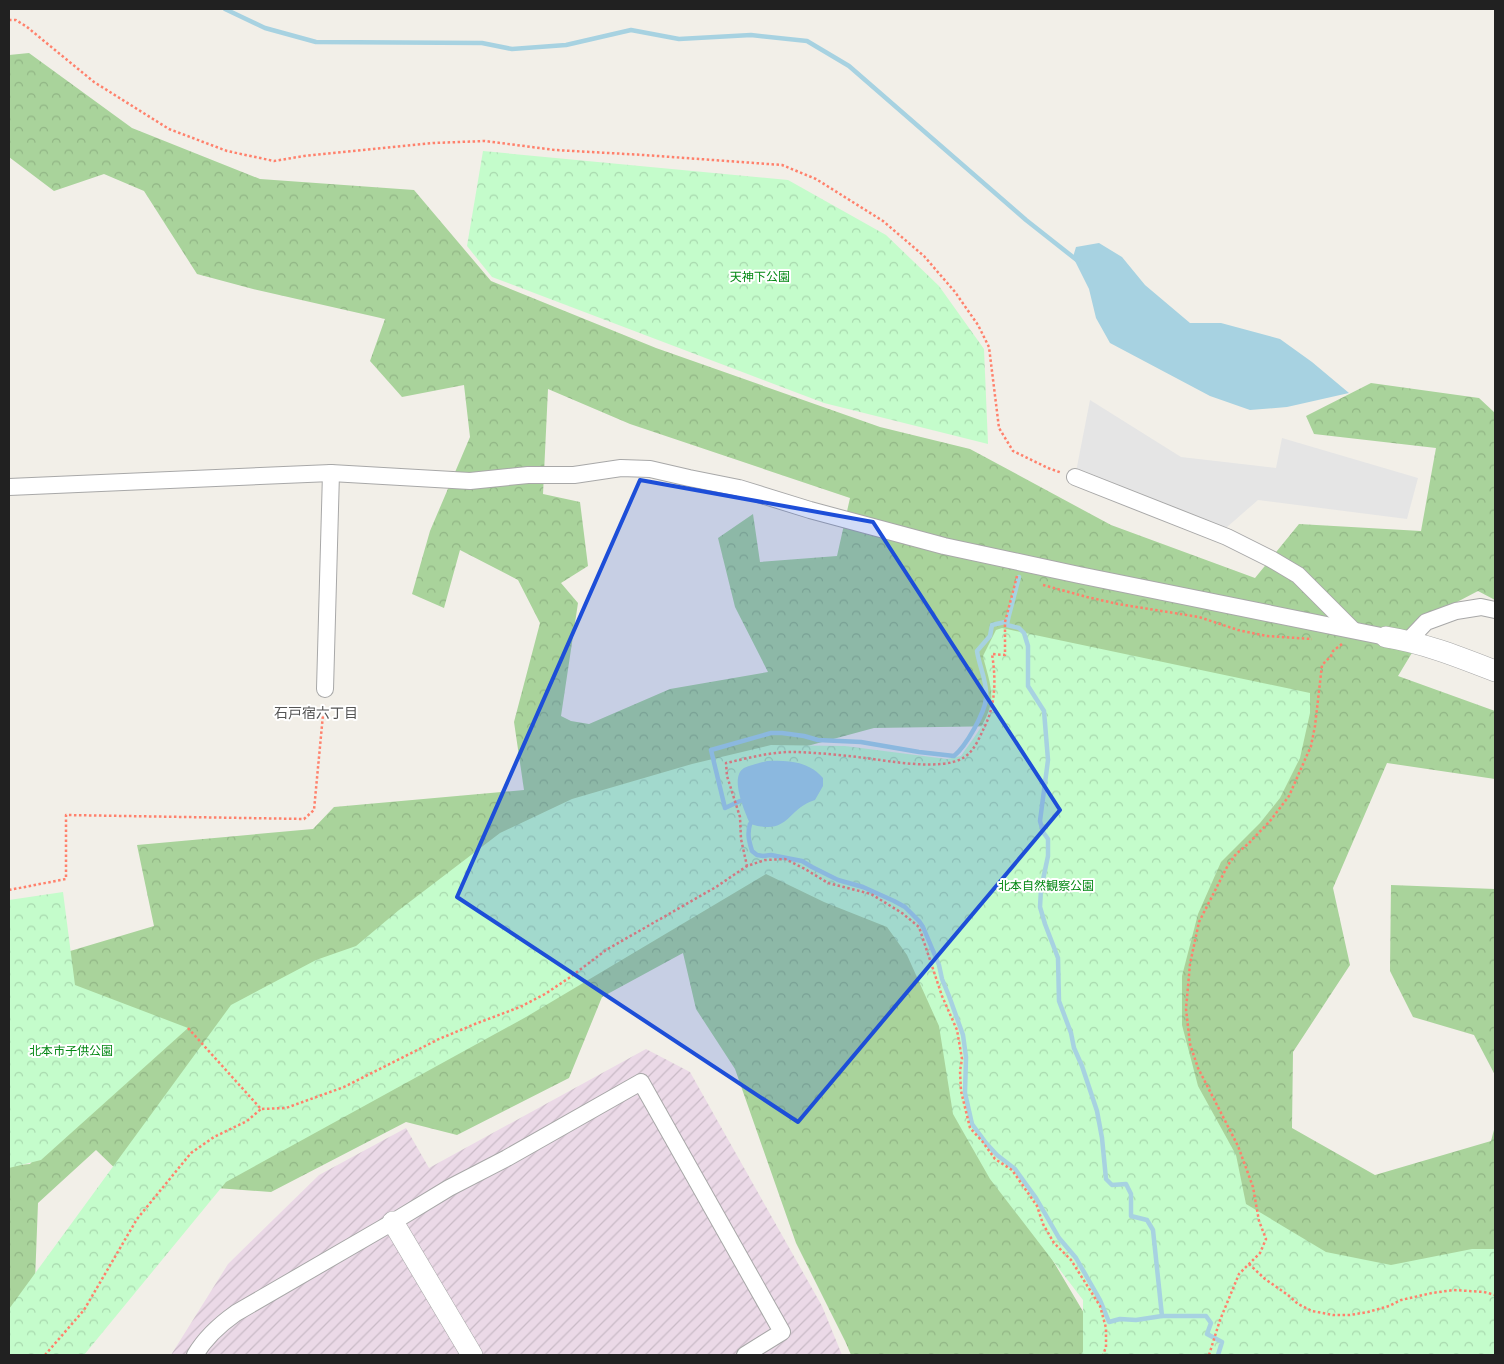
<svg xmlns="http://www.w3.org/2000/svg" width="1504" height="1364" font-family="Lato,'Noto Sans JP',sans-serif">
<defs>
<pattern id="industrial-furrows" width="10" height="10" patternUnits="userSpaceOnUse" patternTransform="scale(1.25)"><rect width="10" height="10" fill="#ebd9e7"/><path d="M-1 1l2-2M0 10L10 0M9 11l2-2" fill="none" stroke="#c9bac6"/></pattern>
<pattern id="forest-crowns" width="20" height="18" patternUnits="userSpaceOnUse" patternTransform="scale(1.25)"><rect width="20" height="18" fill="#a9d39b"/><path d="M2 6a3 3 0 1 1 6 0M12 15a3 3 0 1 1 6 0" fill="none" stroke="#91b585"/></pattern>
<pattern id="park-crowns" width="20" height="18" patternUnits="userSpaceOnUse" patternTransform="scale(1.25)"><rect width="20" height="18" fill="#c4fccb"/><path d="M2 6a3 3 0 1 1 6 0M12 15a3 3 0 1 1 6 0" fill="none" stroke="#a8d8ae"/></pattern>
</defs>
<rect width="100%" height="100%" fill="#f2efe8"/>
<path fill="url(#industrial-furrows)" d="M646,1049l44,23 132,234 20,49h-671l57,-91 91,-89 87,-47 23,40z"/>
<g fill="url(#forest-crowns)" fill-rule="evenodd">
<path d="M29,53l103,75 128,51 154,11 77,91 165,67 224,79 90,22 141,76 144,53 44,-54 122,7 15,-83 -122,-14 -8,-18 65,-33 108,15 16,15v187l-17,-9 -42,22 -38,63 97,35v68l-108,-16 -54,125 17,77 -57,87 -1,76 83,47 116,-34 4,-15v229h-193l-297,-629 -131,2 -137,37 176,157 98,268 86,145 -10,20h-236l-5,-12 -50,-100 -61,-174 -39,-60 -13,-56 -81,44 -33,81 -112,57 -51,-13 -135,70 -68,-5 -79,-10 -28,-27 -58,53 -4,104 -25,46v-187l21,-2 54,-63 -54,-138 124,-37 -17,-81 176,-16 21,-22 190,-17 -10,-68 26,-99 -22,-43 -58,-30 -16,58 -32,-14 18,-63 40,-94 -6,-52 -62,12 -32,-36 15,-42 -132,-30 -56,-15 -53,-83 -40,-17 -50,17 -45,-34v-102zM548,389l82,35 220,74 -13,58 -77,6 -7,-48 -35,24 17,69 33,65 -98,17 -81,35 -18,-3 -10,-5 17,-113 -17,-20 27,-17 -8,-64 -37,-8z"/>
<path d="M1391,885l104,4v186l-21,-40 -61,-18 -23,-46z"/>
</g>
<g fill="url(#park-crowns)">
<path d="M483,151l305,29 98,55 53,51 45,63 4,95 -164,-41 -332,-126 -25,-31z"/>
<path d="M1002,628l308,65v20l-10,45 -20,40 -20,25 -39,39 -23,52 -16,62v49l16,61 38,69 10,49 80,48 65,13 81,-16h23v106h-415l3,-3v-52l-93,-121 -37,-65 -14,-88 -32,-71 -20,-28 -63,-25 -58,-28 -240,143 -300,165 -142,173h-75v-46l222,-304 85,-45 40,-14 43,-36 101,-77 72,-34 120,-35 79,-19 74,1 102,13 14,-3c11,-16 27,-35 30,-54 2,-15 -5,-32 -8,-46l13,-26z"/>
<path d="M63,892l12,93 113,43 -147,132 -32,8v-268z"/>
</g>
<path fill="#e5e5e5" d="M1090,400l91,57 95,11 6,-30 136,40 -11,41 -149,-19 -39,34 -144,-57z"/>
<g fill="#a7d2e1">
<path d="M1099,243l23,14 23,28 45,38h31l59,16 32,23 37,31 -62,14 -37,3 -40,-14 -100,-53 -14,-25 -7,-29 -16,-32 3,-10z"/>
<path d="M767,761c20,-1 42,0 56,17v8l-8,14c-29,9 -25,36 -65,24 -5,-12 -21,-47 -6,-56 6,-3 16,-5 23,-7z"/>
</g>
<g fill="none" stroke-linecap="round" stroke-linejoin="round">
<g stroke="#a7d2e1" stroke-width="4.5">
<path d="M225,9l40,19 51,14 166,1 30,6 54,-4 65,-15 48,9 72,-4 56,6 42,25 177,154 52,41"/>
<path d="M1008,619l-1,6 12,3 5,5 4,13v40l16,25 4,49 -8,61 3,11 5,7v17l-7,33 -1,18 5,17 13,34 1,43 12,32 3,15 8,18 15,45 5,27 4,41 6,6 14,-1 5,10v22l16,4 6,10 9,86h44l5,7 -4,11 15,8 -4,13"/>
<path d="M740,801l-15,7 -14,-58 60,-17h11l22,3 14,4 43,2 58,10 35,4c12,-10 31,-43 32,-58 2,-15 -7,-32 -9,-47l13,-15 2,-11 13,-3 3,-3 11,-42"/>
<path d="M750,824c-3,10 -1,17 2,27l5,4 6,1 8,-1 31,6 10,6 26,13 25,7 31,14 11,6 14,14 4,6 16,38 3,14 7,17 14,39 3,22 -1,36 7,31 14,19 11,12 18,14 21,29 23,40 17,20 24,42 9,22 11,-3 16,1 26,-4"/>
</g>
<g stroke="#a8a8a8" stroke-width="18">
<g id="minor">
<path d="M1075,477l152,60 44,22 27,16 54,54"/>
<path d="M9,487l322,-14 139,8 58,-6h46l47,-7 29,1 39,9 50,10 71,22 134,36 135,29 307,62"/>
<path d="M1409,640l17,-18 30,-11 25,-4 14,3"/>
<path d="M325,689l6,-216"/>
<path d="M195,1355c10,-17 24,-30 41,-42l157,-91 56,-34 58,-30 134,-76 141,250 -37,23"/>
</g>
</g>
<g stroke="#a8a8a8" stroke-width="22">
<g id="tertiary">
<path d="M1386,637c38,6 73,20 109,34"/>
<path d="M393,1222l79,133"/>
</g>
</g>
<g stroke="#ff816c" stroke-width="2.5" stroke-dasharray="2.5 2.5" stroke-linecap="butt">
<path d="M9,20h7l11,7 67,55 75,47 58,22 47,10 30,-5 129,-13 52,-2 70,9 89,5 138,10 34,14 67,42 41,35 31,36 23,33 11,22 10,81 14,23 35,17 14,5"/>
<path d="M1017,576l-12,46v33l-13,-1c4,25 4,50 -8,74 -5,10 -10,24 -21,30 -22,13 -73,3 -98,0 -22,-3 -45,-5 -68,-6 -24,-1 -48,6 -71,11l1,13 13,41 1,22 6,27 18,-6 20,-1 20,10 23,14 43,11 31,19 17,14 23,69 15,34 5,29 -2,12 1,20 9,37 12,13 13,18 17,11 25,36 6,18 11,19 17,17 29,46 6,22v19l-3,8"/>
<path d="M1043,585l44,12 31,7 81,13 39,13 29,6 45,3"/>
<path d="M9,890l57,-11v-64l238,4 10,-9 10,-106"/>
<path d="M188,1028l73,81 25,-1 58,-21 95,-48 36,-15 45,-17 25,-13 24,-16 37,-28 110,-63 31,-21"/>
<path d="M1249,1264l16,15 23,16 10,9 14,7 21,4h17l18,-3 21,-6 12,-6 31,-7 22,-3 30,2 11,3"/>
<path d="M45,1355l39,-45 53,-91 54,-66 23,-16 33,-16 14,-12"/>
<path d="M1209,1355l11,-35 19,-46 21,-21 6,-14 -7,-18 -6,-34 -15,-41 -40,-78 -8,-24 -4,-35 4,-45 9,-42 29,-57 8,-11 12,-10 22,-23 19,-25 22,-50 4,-20 7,-61 9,-9 2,-5 9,-7"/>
</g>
<use href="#minor" stroke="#fff" stroke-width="16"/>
<use href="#tertiary" stroke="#fff" stroke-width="21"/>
</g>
<path fill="#1d4ed8" fill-opacity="0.2" stroke="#1d4ed8" stroke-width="4" stroke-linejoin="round" d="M640,480l233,42 187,288 -262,312 -341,-225z"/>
<g text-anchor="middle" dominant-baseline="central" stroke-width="4" stroke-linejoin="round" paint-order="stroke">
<g font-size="12" fill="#068916" stroke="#fff">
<text x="760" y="276">天神下公園</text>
<text x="1046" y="885">北本自然観察公園</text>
<text x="71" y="1050">北本市子供公園</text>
</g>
<g font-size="14" fill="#545454" stroke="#fff">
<text x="316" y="712">石戸宿六丁目</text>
</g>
</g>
<rect width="1504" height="1364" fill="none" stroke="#212121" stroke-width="20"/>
</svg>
